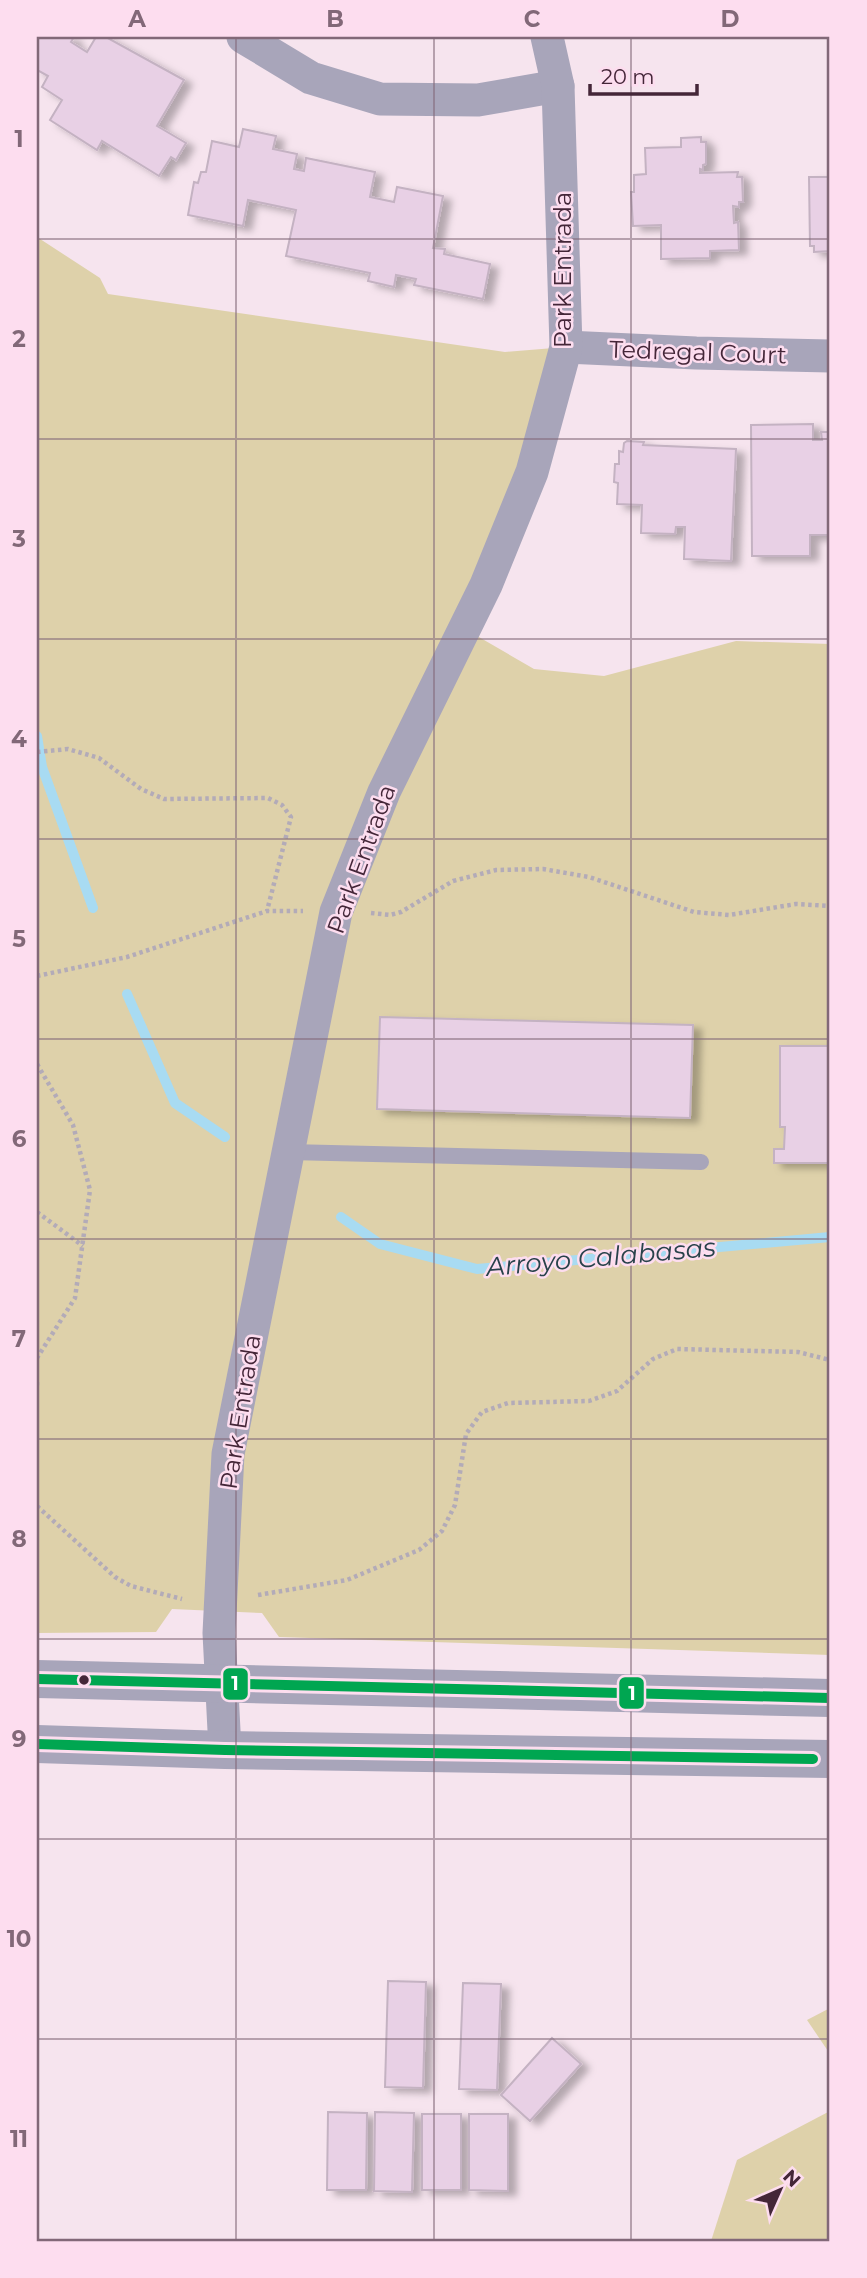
<svg xmlns="http://www.w3.org/2000/svg" width="867" height="2278" font-family="Montserrat,sans-serif">
<defs>
<filter id="shadow"><feDropShadow dx="8" dy="4.5" stdDeviation="3.5" flood-color="#0004"/></filter>
</defs>
<rect width="100%" height="100%" fill="#f6e4ee"/>
<g fill="#ded1aa">
<path d="M37,237l63,41 8,16 397,58 61,-5 -101,282 69,40 70,7 132,-35 94,3v1011l-551,-18 -17,-24 -90,-4 -16,23 -119,1z"/>
<path d="M830,2008v46l-23,-34z"/>
<path d="M830,2111v130h-119l26,-81z"/>
</g>
<g fill="none" stroke-linecap="round" stroke-linejoin="round">
<g stroke="#a8dbf2" stroke-width="10">
<path d="M37,736l5,31 51,141"/>
<path d="M127,994l48,109 50,34"/>
<path d="M341,1217l39,27 97,25 353,-32"/>
</g>
</g>
<g fill="#e8d0e5" stroke="#c4b2c2" stroke-width="2" filter="url(#shadow)">
<path d="M37,37h37l-3,5 16,10 9,-15h10l78,43 -27,46 29,17 -10,17 -5,-3 -12,19 -57,-35 -5,9 -47,-30 12,-20 -20,-13 6,-11 -11,-6z"/>
<path d="M243,129l33,7 -3,13 24,5 -3,15 10,2 2,-13 69,14 -5,25 24,5 3,-15 46,9 -10,52 12,1 -1,5 46,10 -7,35 -69,-14 2,-6 -20,-4 -2,12 -26,-6 2,-8 -84,-17 10,-46 -48,-10 -5,26 -55,-11 6,-33 4,1 3,-11h5l6,-31 27,6z"/>
<path d="M701,137v5h5v22l-3,1v5l-3,-1v4l38,-1 -1,5h5l1,25h-4v5l-6,-1 1,17 4,-1 1,28 -29,1v7l-49,1v-34l-28,1 -2,-34h3v-17l12,-1 -1,-26 36,-1v-9z"/>
<path d="M828,172h2v79l-16,1v-6h-4l-1,-69h19z"/>
<path d="M813,424v16h9l-1,-8h9v103h-20v21h-58l-1,-131z"/>
<path d="M627,441l17,1 -1,3 93,4 -5,112 -47,-2 1,-32h-9l-1,7 -34,-1 1,-28 -25,-1 1,-21 -4,-1 1,-18h4v-13l4,1 1,-9z"/>
<path d="M380,1017l313,8 -3,93 -313,-9z"/>
<path d="M780,1046h50v117h-56v-14h10l1,-22h-5z"/>
<path d="M388,1981l38,1 -3,106 -38,-1z"/>
<path d="M463,1983l38,1 -4,106 -38,-1z"/>
<path d="M552,2038l29,26 -51,57 -29,-26z"/>
<path d="M328,2112l39,1 -1,77h-39z"/>
<path d="M375,2112l39,1 -2,79 -38,-1z"/>
<rect x="422" y="2114" width="39" height="76"/>
<path d="M469,2114h39v77l-39,-1z"/>
</g>
<g fill="none" stroke-linecap="round" stroke-linejoin="round">
<g stroke="#b3abb8" stroke-width="4.5" stroke-dasharray="3.5 3.5" stroke-linecap="butt">
<path d="M37,752l31,-3 31,9 42,31 23,10 104,-1 14,7 9,12 -24,94"/>
<path d="M371,913l19,2 11,-3 52,-31 43,-11 47,-1 46,8 105,35 35,3 67,-11 34,2"/>
<path d="M37,976l90,-19 140,-46h36"/>
<path d="M37,1064l36,61 17,65 -15,108 -38,60"/>
<path d="M37,1212l46,34"/>
<path d="M37,1382v5"/>
<path d="M37,1506l78,71 16,9 51,13"/>
<path d="M258,1595l89,-15 72,-30 23,-19 13,-26 11,-71 16,-22 26,-9 81,-2 28,-10 36,-32 24,-10 121,3 32,8"/>
</g>
<path stroke="#a8a5ba" stroke-width="16" d="M289,1152l412,10"/>
<g stroke="#a8a5ba" stroke-width="33">
<path d="M243,37l68,41 69,21 98,1 80,-14"/>
<path d="M566,347l130,6 134,3"/>
<path d="M225,1750l-6,-117 9,-179 108,-542 48,-120 102,-207 46,-113 34,-125 -8,-261 -11,-49"/>
</g>
<g stroke="#a8a5ba" stroke-width="38">
<path d="M37,1679l793,19"/>
<path d="M37,1744l188,6 605,9"/>
</g>
<g stroke="#fdddef" stroke-width="16">
<g id="bus-1">
<path d="M37,1679l793,19"/>
<path d="M37,1744l188,6 588,9"/>
</g>
</g>
<use href="#bus-1" stroke="#00a651" stroke-width="10"/>
</g>
<path fill="none" stroke="#826878" stroke-width="2" stroke-opacity="0.55" d="M236,37v2204M434,37v2204M631,37v2204M37,239h793M37,439h793M37,639h793M37,839h793M37,1039h793M37,1239h793M37,1439h793M37,1639h793M37,1839h793M37,2039h793"/>
<circle fill="#442638" stroke="#fdddef" stroke-width="2.5" cx="84" cy="1680" r="6"/>
<g text-anchor="middle" dominant-baseline="central" stroke-width="5" stroke-linejoin="round" paint-order="stroke">
<g font-size="24" fill="#442638" stroke="#fdddef">
<text transform="translate(562 270) rotate(-90)">Park Entrada</text>
<text transform="translate(698 352) rotate(2)">Tedregal Court</text>
<text transform="translate(361 859) rotate(-70)">Park Entrada</text>
<text transform="translate(240 1412) rotate(-81)">Park Entrada</text>
</g>
<g font-size="26" font-style="italic" fill="#28424b" stroke="#fdddef">
<text transform="translate(601 1257) rotate(-5)">Arroyo Calabasas</text>
</g>
</g>
<g stroke="#fdddef" stroke-width="2.5">
<rect x="222" y="1667" width="27" height="34" rx="7" fill="#00a651"/>
<rect x="618" y="1676" width="27" height="34" rx="7" fill="#00a651"/>
</g>
<g font-size="19" text-anchor="middle" font-weight="bold" fill="#fff">
<text x="235" y="1690">1</text>
<text x="632" y="1700">1</text>
</g>
<rect width="867" height="2278" fill="none" stroke="#fdddef" stroke-width="77"/>
<g transform="translate(780 2190) rotate(45)" stroke="#fdddef" stroke-width="5" paint-order="stroke">
<path d="M0-5L12 26L0 18L-12 26Z" fill="#442638"/>
<text y="-10" font-size="19" font-weight="bold" text-anchor="middle" fill="#442638">N</text>
</g>
<path d="M590 84v10h107v-10" fill="none" stroke="#442638" stroke-width="3.5"/>
<text x="601" y="84" font-size="21" fill="#442638" stroke="#fdddef" stroke-width="5" paint-order="stroke">20 m</text>
<rect x="38" y="38" width="790" height="2202" fill="none" stroke="#826878" stroke-width="2.5"/>
<g font-size="23" text-anchor="middle" font-weight="bold" fill="#826878">
<text x="137" y="27">A</text>
<text x="335" y="27">B</text>
<text x="532" y="27">C</text>
<text x="730" y="27">D</text>
<text x="19" y="147">1</text>
<text x="19" y="347">2</text>
<text x="19" y="547">3</text>
<text x="19" y="747">4</text>
<text x="19" y="947">5</text>
<text x="19" y="1147">6</text>
<text x="19" y="1347">7</text>
<text x="19" y="1547">8</text>
<text x="19" y="1747">9</text>
<text x="19" y="1947">10</text>
<text x="19" y="2147">11</text>
</g>
</svg>
